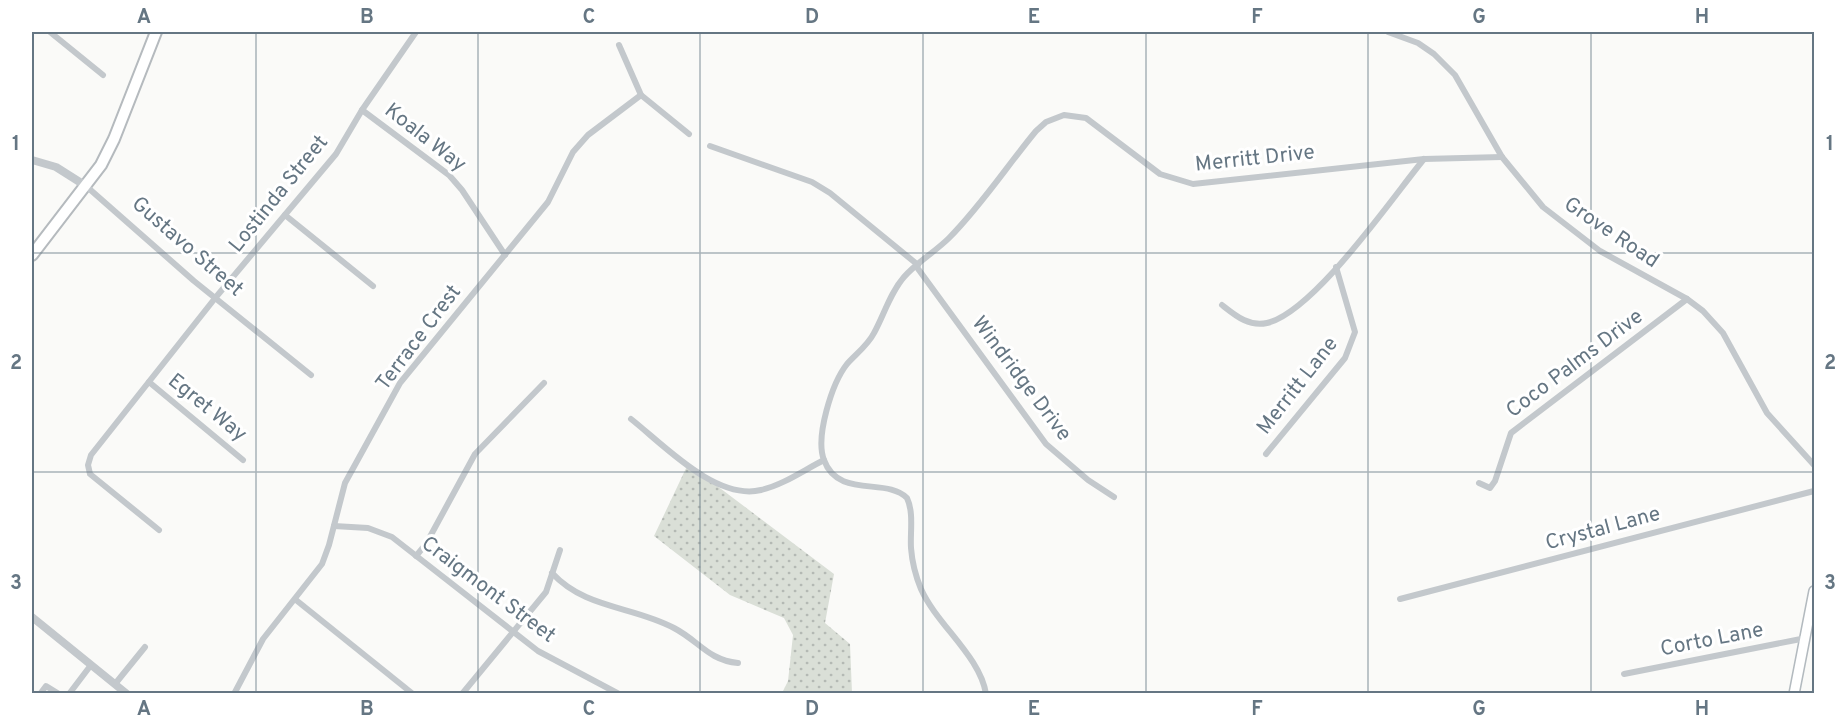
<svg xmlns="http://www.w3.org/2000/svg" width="1846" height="725" font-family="Overpass,sans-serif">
<defs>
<pattern id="grass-dots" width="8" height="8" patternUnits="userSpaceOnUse" patternTransform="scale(1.5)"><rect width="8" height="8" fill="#dadfd7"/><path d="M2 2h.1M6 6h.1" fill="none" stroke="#b4b9b4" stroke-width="1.8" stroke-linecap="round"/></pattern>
</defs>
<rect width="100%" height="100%" fill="#fafaf8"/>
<path fill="url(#grass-dots)" d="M688,464l146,110 -9,49 25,21 2,49h-70l6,-12 5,-46 -9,-17 -54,-23 -76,-59z"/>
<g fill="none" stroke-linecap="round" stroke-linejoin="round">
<g stroke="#b3babf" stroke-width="12">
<path id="secondary" d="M1794,694l20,-103"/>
</g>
<g stroke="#b5babe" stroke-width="14">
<path id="primary" d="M32,255l69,-90 13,-26 42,-107"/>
</g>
<g stroke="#c3c8cc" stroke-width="6">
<path d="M50,32l53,43"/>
<path d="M1388,32l30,11 16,11 21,21 47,82 41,50 57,44 87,48 16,12 20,22 44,80 47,52"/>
<path d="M619,45l22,50 48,39"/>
<path d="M362,110l87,65 13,15 43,65"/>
<path d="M710,146l102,36 18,11 88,72"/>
<path d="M86,186l108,95 117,94"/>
<path d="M285,215l88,71"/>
<path d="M916,266l130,178 42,36 26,17"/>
<path d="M1222,305c14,11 27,22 45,18 47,-11 125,-125 157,-164"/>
<path d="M149,382l94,78"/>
<path d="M631,419c33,26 85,82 130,71 22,-5 43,-20 63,-30"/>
<path d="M1266,454l79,-96 10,-26 -19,-65"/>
<path d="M1479,483l11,5 5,-7 16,-48 176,-134"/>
<path d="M334,526l34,2 24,9 146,114 81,43"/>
<path d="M159,530l-69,-56 -2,-9 3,-10 125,-158 120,-143 26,-44 54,-78"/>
<path d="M416,556l10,-12 49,-90 69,-71"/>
<path d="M552,573c33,36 81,33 122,55 25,13 34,32 64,35"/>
<path d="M1400,599l414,-108"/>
<path d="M296,600l117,94"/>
<path d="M1624,674l182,-36"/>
<path d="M115,684l30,-37"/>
<path d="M40,694l6,-8 13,8"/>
<path d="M69,694l22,-29"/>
<path d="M234,694l29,-55 59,-75 7,-19 16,-62 55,-100 148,-181 25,-50 15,-17 53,-40"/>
<path d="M462,694l84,-102 14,-42"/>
<path d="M986,694c-6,-38 -49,-69 -65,-105 -5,-12 -9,-28 -10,-41 -1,-16 3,-35 -4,-50 -20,-21 -69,1 -83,-38 -9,-23 8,-77 23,-96 9,-10 21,-19 27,-31 10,-18 16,-40 30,-56 13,-15 31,-25 45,-39 32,-32 58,-72 87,-107l10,-9 18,-7 22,3 74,56 33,10 231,-25 78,-2"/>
</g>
<g stroke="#c3c8cc" stroke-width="8">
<path d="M32,160l24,7 30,19"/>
<path d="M32,617l95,77"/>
</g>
<use href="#secondary" stroke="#fff" stroke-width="9"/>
<use href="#primary" stroke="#fff" stroke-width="10"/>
</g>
<path fill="none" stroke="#657683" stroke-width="1.5" stroke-opacity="0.55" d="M256,32v662M478,32v662M700,32v662M923,32v662M1146,32v662M1368,32v662M1591,32v662M32,253h1782M32,472h1782"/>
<g text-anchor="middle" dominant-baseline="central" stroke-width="6" stroke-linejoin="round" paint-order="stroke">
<g font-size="21" fill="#657683" stroke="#fff">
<text transform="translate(425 138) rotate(38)">Koala Way</text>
<text transform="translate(1255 159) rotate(-6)">Merritt Drive</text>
<text transform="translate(279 194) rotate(-51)">Lostinda Street</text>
<text transform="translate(1611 233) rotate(34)">Grove Road</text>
<text transform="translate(187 247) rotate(41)">Gustavo Street</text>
<text transform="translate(419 338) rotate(-53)">Terrace Crest</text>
<text transform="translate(1575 364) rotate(-37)">Coco Palms Drive</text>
<text transform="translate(1021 379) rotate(53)">Windridge Drive</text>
<text transform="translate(1298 386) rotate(-52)">Merritt Lane</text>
<text transform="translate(207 408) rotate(39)">Egret Way</text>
<text transform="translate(1603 529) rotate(-15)">Crystal Lane</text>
<text transform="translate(488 590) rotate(37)">Craigmont Street</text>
<text transform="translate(1712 640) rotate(-11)">Corto Lane</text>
</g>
</g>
<rect width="1846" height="725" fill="none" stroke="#ffffff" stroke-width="66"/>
<rect x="33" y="33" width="1780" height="659" fill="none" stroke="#657683" stroke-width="2"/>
<g font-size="20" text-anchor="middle" font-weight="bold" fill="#657683">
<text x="144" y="23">A</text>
<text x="367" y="23">B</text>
<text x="589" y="23">C</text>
<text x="812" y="23">D</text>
<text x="1034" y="23">E</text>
<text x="1257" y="23">F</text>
<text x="1479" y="23">G</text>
<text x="1702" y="23">H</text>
<text x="16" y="150">1</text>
<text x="1830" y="150">1</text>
<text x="16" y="369">2</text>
<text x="1830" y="369">2</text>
<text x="16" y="589">3</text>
<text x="1830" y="589">3</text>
<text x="144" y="715">A</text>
<text x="367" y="715">B</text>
<text x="589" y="715">C</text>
<text x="812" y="715">D</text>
<text x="1034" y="715">E</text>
<text x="1257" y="715">F</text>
<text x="1479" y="715">G</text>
<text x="1702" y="715">H</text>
</g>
</svg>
